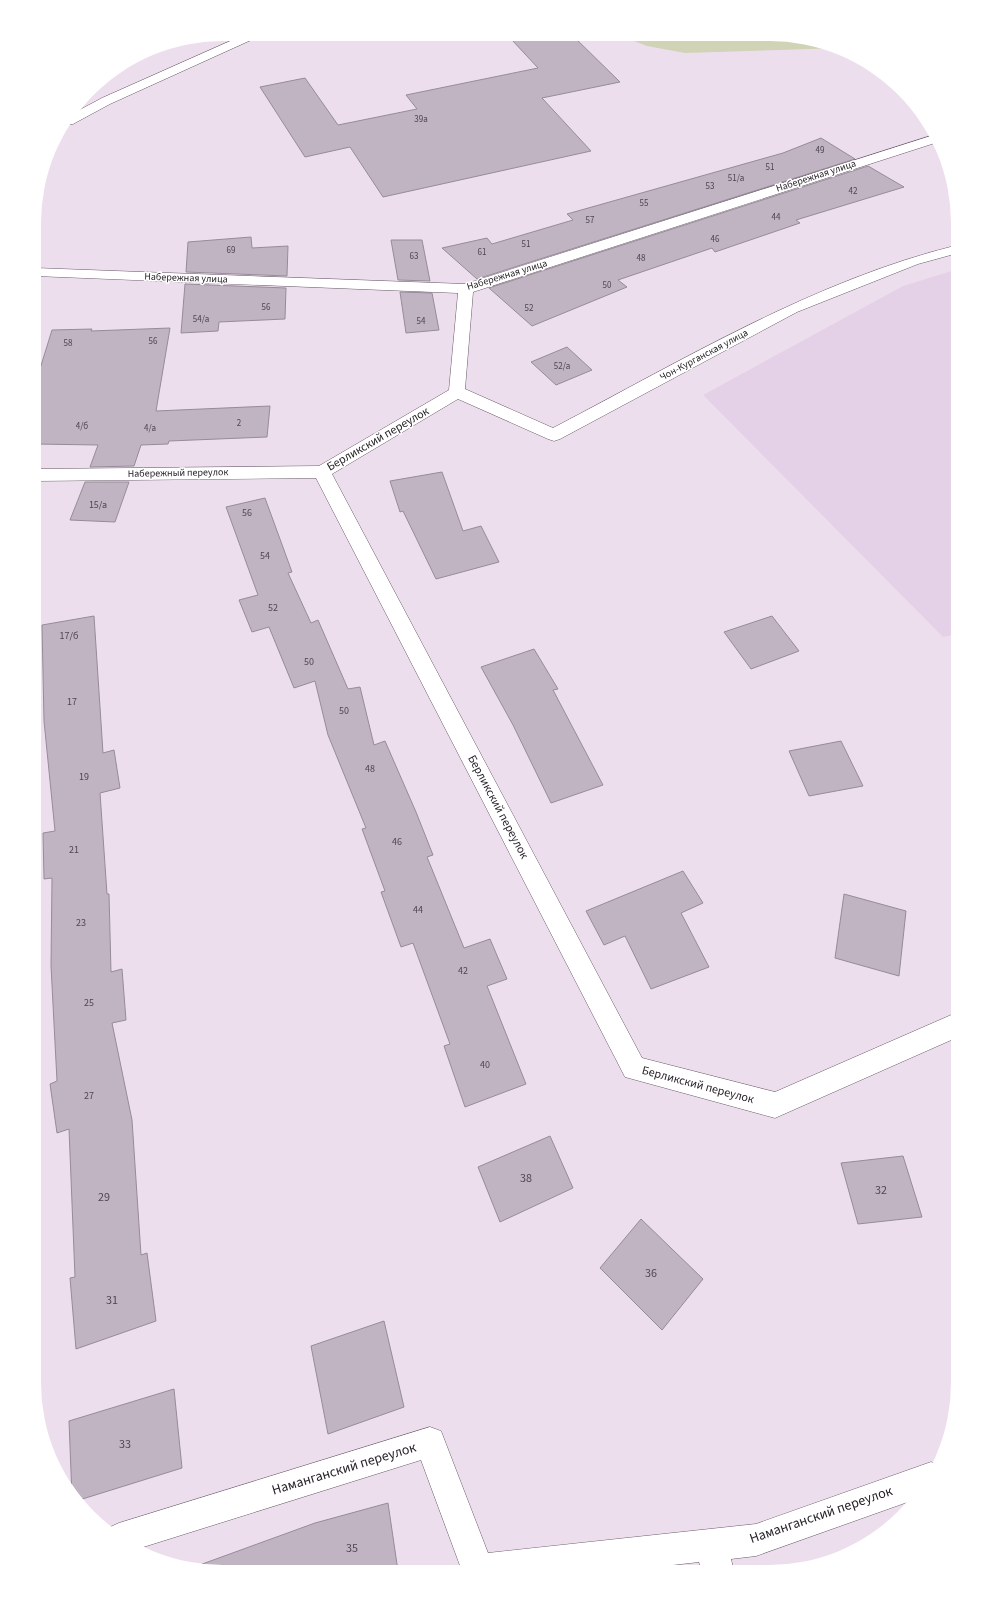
<svg xmlns="http://www.w3.org/2000/svg" width="992" height="1606" font-family="'Source Sans 3',sans-serif">
<rect width="100%" height="100%" fill="#eddeee"/>
<path fill="#e5d1e7" d="M958,269v365l-15,3 -240,-242 200,-109z"/>
<path fill="#d0d3b5" d="M618,35l176,1 48,12 -157,5 -38,-7z"/>
<g fill="#c0b3c2" stroke="#988b99">
<path d="M540,35h32l48,47 -78,16 49,53 -208,46 -33,-50 -45,10 -45,-70 45,-9 33,47 79,-16 -11,-14 132,-27 -26,-28z"/>
<path d="M821,138l34,21 -378,120 -35,-31 45,-10 5,6 81,-24 -6,-6 216,-61z"/>
<path d="M868,166l36,21 -108,33 4,3 -85,29 -3,-4 -94,32 9,7 -95,39 -43,-38z"/>
<path d="M251,237l1,11 36,-2 -1,30 -101,-4 2,-30z"/>
<path d="M391,240h31l8,41 -32,-1z"/>
<path d="M185,284l101,4 -1,31 -66,3 -1,9 -37,2z"/>
<path d="M400,292l32,1 7,37 -33,3z"/>
<path d="M170,328l-14,83 114,-5 -3,31 -98,4 -1,3 -27,1 -7,21 -44,1 8,-22 -63,-1v-59l17,-55 40,-1 -1,2z"/>
<path d="M567,347l25,23 -36,15 -25,-23z"/>
<path d="M442,472l21,59 18,-5 18,36 -63,17 -33,-68 -3,1 -10,-31z"/>
<path d="M85,482h44l-14,40 -45,-2z"/>
<path d="M265,498l27,74 -4,1 23,50 7,-3 30,69 12,-2 14,58 11,-4 31,71 17,43 -6,2 37,91 26,-9 17,40 -20,7 39,98 -61,23 -21,-61 6,-2 -37,-101 -12,4 -20,-55 4,-1 -23,-62 4,-1 -38,-93 -13,-54 -21,7 -25,-61 -17,5 -13,-32 19,-5 -32,-88z"/>
<path d="M94,616l9,137 11,-3 6,38 -20,5 7,101h2l2,78 11,-3 4,51 -14,3 20,97 9,135 6,-2 9,68 -80,28 -6,-71 5,-1 -6,-148 -12,4 -7,-49 7,-3 -6,-115 1,-88 -8,1 -1,-46 12,-2 -11,-110 -2,-96z"/>
<path d="M772,616l27,35 -48,18 -27,-37z"/>
<path d="M534,649l24,40 -5,1 50,95 -52,18 -38,-78 -32,-58z"/>
<path d="M841,741l22,45 -54,10 -20,-45z"/>
<path d="M683,871l20,32 -22,10 28,54 -58,22 -26,-53 -21,9 -18,-34z"/>
<path d="M844,894l62,17 -7,65 -64,-18z"/>
<path d="M550,1136l23,52 -73,34 -22,-55z"/>
<path d="M903,1156l19,61 -64,7 -17,-61z"/>
<path d="M641,1219l62,60 -41,51 -62,-62z"/>
<path d="M384,1321l20,86 -76,27 -17,-88z"/>
<path d="M174,1389l8,79 -106,33 -4,-4 -3,-76z"/>
<path d="M388,1503l10,68 -203,-2 -1,-2 121,-44z"/>
</g>
<g fill="none" stroke-linecap="round" stroke-linejoin="round">
<g stroke="#675b68" stroke-width="1">
<g id="minor">
<path d="M246,34h16l-2,2 -150,68 -37,20h-8l9,-11 28,-15z"/>
<path d="M934,135l4,7 -465,150 -8,97 88,39c130,-68 262,-148 405,-183v8l-40,11 -121,48 -237,127 -6,2 -6,-2 -90,-40 -126,75 310,584 133,34 183,-80v25l-183,81 -150,-41 -309,-599 -281,3v-12l284,-3 130,-76 9,-97 -423,-17v-8l430,16z"/>
<path d="M430,1427l11,4 47,122 268,-29 175,-62 7,3 -19,33 -163,58 -25,3 3,13h-32l-3,-10 -87,10 -150,-1 -41,-111 -284,89 -31,-18 2,-3 11,-5z"/>
</g>
</g>
<use href="#minor" fill="#fff" fill-rule="evenodd"/>
</g>
<g text-anchor="middle" dominant-baseline="central" stroke-width="3" stroke-linejoin="round" paint-order="stroke">
<g font-size="9" fill="#4e474f">
<text x="421" y="119">39а</text>
<text x="820" y="150">49</text>
<text x="770" y="167">51</text>
<text x="736" y="178">51/а</text>
<text x="710" y="186">53</text>
<text x="853" y="191">42</text>
<text x="644" y="203">55</text>
<text x="776" y="217">44</text>
<text x="590" y="220">57</text>
<text x="715" y="239">46</text>
<text x="526" y="244">51</text>
<text x="231" y="250">69</text>
<text x="482" y="252">61</text>
<text x="414" y="256">63</text>
<text x="641" y="258">48</text>
<text x="607" y="285">50</text>
<text x="266" y="307">56</text>
<text x="529" y="308">52</text>
<text x="201" y="319">54/а</text>
<text x="421" y="321">54</text>
<text x="153" y="341">56</text>
<text x="68" y="343">58</text>
<text x="562" y="366">52/а</text>
<text x="239" y="423">2</text>
<text x="82" y="426">4/б</text>
<text x="150" y="428">4/а</text>
</g>
<g font-size="10" fill="#282329" stroke="#fff">
<text transform="translate(816 176) rotate(-18)">Набережная улица</text>
<text transform="translate(507 275) rotate(-17)">Набережная улица</text>
<text transform="translate(186 278) rotate(2)">Набережная улица</text>
<text transform="translate(704 355) rotate(-28)">Чон-Курганская улица</text>
<text transform="translate(178 473) rotate(-1)">Набережный переулок</text>
</g>
<g font-size="10" fill="#4e474f">
<text x="98" y="505">15/а</text>
<text x="247" y="513">56</text>
<text x="265" y="556">54</text>
<text x="273" y="608">52</text>
<text x="69" y="636">17/б</text>
<text x="309" y="662">50</text>
<text x="72" y="702">17</text>
<text x="344" y="711">50</text>
<text x="370" y="769">48</text>
<text x="84" y="777">19</text>
<text x="397" y="842">46</text>
<text x="74" y="850">21</text>
<text x="418" y="910">44</text>
<text x="81" y="923">23</text>
<text x="463" y="971">42</text>
<text x="89" y="1003">25</text>
<text x="485" y="1065">40</text>
<text x="89" y="1096">27</text>
</g>
<g font-size="12" fill="#282329" stroke="#fff">
<text transform="translate(378 439) rotate(-30)">Берликский переулок</text>
<text transform="translate(498 807) rotate(62)">Берликский переулок</text>
<text transform="translate(698 1085) rotate(15)">Берликский переулок</text>
</g>
<g font-size="12" fill="#4e474f">
<text x="526" y="1178">38</text>
<text x="881" y="1190">32</text>
<text x="104" y="1197">29</text>
<text x="651" y="1273">36</text>
<text x="112" y="1300">31</text>
<text x="125" y="1444">33</text>
<text x="352" y="1548">35</text>
</g>
<g font-size="14" fill="#282329" stroke="#fff">
<text transform="translate(344 1469) rotate(-17)">Наманганский переулок</text>
<text transform="translate(821 1515) rotate(-19)">Наманганский переулок</text>
</g>
</g>
<path d="M0 0H992V1606H0ZM223 41H769A182 182 0 0 1 951 223V1383A182 182 0 0 1 769 1565H223A182 182 0 0 1 41 1383V223A182 182 0 0 1 223 41Z" fill="#fff" fill-rule="evenodd"/>
</svg>
